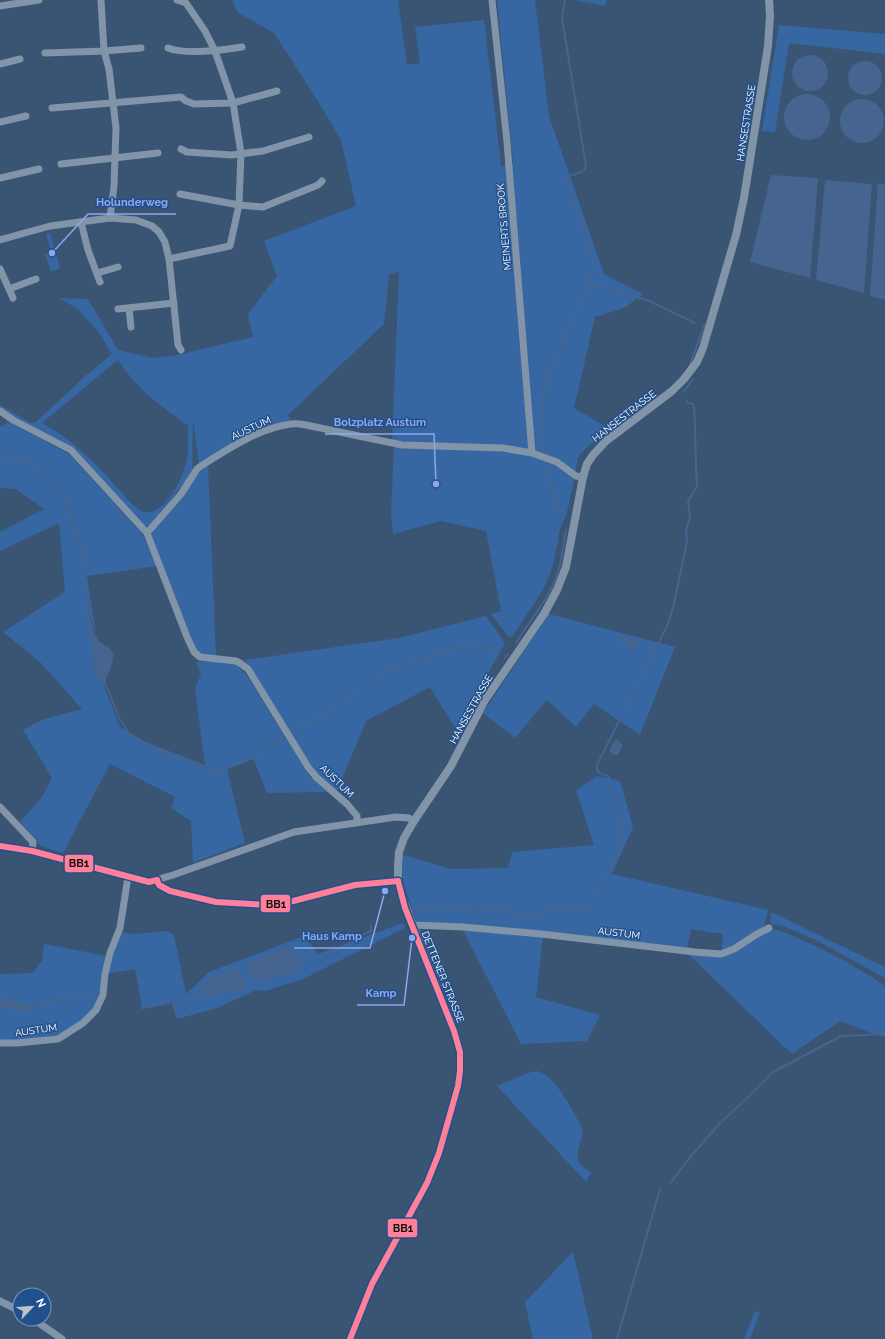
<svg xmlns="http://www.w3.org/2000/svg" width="885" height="1339" font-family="Raleway,sans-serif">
<rect width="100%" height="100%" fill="#3a5474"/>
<g fill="#3767a2" fill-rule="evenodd">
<path d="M232,0h166l9,65 13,-2 -5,-36 69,-7 17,146 12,-3 -16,-163h38l14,116 55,158 39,20 -19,14 -29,9 -21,91 34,20 -29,27 -4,17 -42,-21 -141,-9 7,-171 -10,4 -5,49 -96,91 3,5 -18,4 -21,8 -53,32 -6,-44 -1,50 -8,13 -35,43h-5l-71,-78 -56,-29 -17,-12v-2l31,18 5,-1 48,-45 28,-23 -12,-20 -20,-23 -20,-13 28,1 30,51 35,8 24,-3 76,-18 -5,-23 29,-38 -13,-35 92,-35 -15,-66 -25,-42 -42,-65 -37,-21zM118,360c12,19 32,38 50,51 6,5 14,9 20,15 0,9 0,19 0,28 -2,18 -21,62 -44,58 -3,0 -7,-4 -10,-6 -29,-31 -54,-63 -92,-83z"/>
<path d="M575,0h31l-1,6z"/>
<path d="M779,25l106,9v20l-96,-11 -14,89 -13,-1z"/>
<path d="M50,233l10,35 -9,4 -6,-18 6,-2 -5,-18z"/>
<path d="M9,422l60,32 70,76 6,9 12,27 -70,10 9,60 -10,-36 9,70 9,16 16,41 26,15 59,23 -10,-77 6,-14 -5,-12 20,-1 21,4 11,12 61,99 19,16 -61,1 -14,-35 -26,11 18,74 -52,20 -2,-42 -20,-13 4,-11 -65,-33 -47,89 -22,-7 -21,-24 22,-25 10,-19 -29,-48 21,-11 38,-10 -42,-47 -37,-30 62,-40 -6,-69 -59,28v-19l44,-23 -28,-20 -16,-1v-61z"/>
<path d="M394,447l11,2h98l28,6 26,9 18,13 -9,39 -6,13 -7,37 -8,20 -11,18 -22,33 -4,-1 -17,-22 10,-3 -15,-80 -45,-10 -48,13 -2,-22z"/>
<path d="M208,465l8,191 -15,-1 -6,-5 -44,-114 2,-6 47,-58z"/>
<path d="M549,614l126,33 -35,88 -46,-31 -18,23 -29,-27 -32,38 -32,-25z"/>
<path d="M486,616l19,27 -37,66 -10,24 -28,-46 -64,34 -29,70 -23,-20 -69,-111 154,-22z"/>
<path d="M597,776l23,5 13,46 -21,47 156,36c-1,5 -2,14 -6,18 -5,6 -34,21 -41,23l2,-17 -32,-5 -4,20 -270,-27 -13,-37 -2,-13 1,-17 49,14 56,-1 4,-16 82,-7 -18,-55z"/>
<path d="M771,912l114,55v11l-69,-38 -33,-14 -11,-2 -2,-3z"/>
<path d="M403,923l2,5 -102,51 -38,12 -9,-1 -39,18 -40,11 -6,-17 -29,7 -7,-40 -28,5 6,-19 8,-23 12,2 35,-3 6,4 12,59 23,-22 95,-36 14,18z"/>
<path d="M774,929l10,3c35,15 70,32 101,54v51l-6,-1 -39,-15 -48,33 -104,-100 33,1 48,-25z"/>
<path d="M463,930l80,6 -7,61 64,18 -13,26 -66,3z"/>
<path d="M44,944l63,12 -8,41 -5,12 -11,12 -25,15 -40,5 -18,-1v-66l32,-1 10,-12z"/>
<path d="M537,1071c19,4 37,42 46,59 -2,18 -15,31 8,42l-5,10 -89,-96 31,-13z"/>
<path d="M573,1252l20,87h-60l-8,-37z"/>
<path d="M755,1311l5,1 -10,27h-6z"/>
</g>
<g fill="#45648f">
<circle cx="810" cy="73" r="18"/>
<circle cx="865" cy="78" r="17"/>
<circle cx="807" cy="117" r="23"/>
<circle cx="862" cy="121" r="22"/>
<path d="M771,175l47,3 -8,100 -60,-16z"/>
<path d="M825,180l47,4 -8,109 -48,-13z"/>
<path d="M878,183l7,1v116l-15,-4z"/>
<path d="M85,600h2c3,13 4,29 11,40 4,6 14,6 15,14 2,11 -9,24 -7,30l-2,2 -9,-16z"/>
<path d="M617,636c7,-1 15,1 20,7v4c-7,5 -9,0 -14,-4 -2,-1 -4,-1 -6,-2z"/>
<path d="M617,739l6,6 -5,10h-3l-6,-4 5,-10z"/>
<path d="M289,946l13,14 -2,9 -44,14 -11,-20z"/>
<path d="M236,968l9,10 2,10 -35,8 -11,-2 -2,-3 10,-13z"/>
<path d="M5,997l11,5 5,-1 11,6c-6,7 -13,3 -22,2 -3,-1 -7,0 -10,0v-10z"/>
</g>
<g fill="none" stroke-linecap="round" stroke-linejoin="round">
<g stroke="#45648f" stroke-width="2">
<path d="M589,283l58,17 48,23"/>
<path d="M689,367l16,-43"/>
<path d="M684,391l9,-12"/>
<path d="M0,457l19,2 26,13 11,10 8,11 17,53 6,56"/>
<path d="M563,519l-14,-41v-25l-8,-3 -1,-7 3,-43 5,-25 41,-92 4,-20 -2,-8 -25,-77c7,-5 18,-3 20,-12l-24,-148 3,-18"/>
<path d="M516,643c12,-20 27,-37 37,-58 8,-17 10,-37 13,-55"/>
<path d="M505,658l3,-4"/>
<path d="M104,684l4,5 11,29 12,18 25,12 55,21c21,0 43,-10 59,-22 5,-4 10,-9 15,-13"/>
<path d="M289,732l8,-6 19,-7 13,-6 27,-22 30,-19 20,-9 58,-18 29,5 6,4"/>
<path d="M610,779l-2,-3 -8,-3 -3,-3v-5l71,-141 6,-20 13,-63 -1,-12 4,-11 -2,-17 8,-13 1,-3c-2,-27 -1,-51 -3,-78l-1,-3 -5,-1 -2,-3"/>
<path d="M412,910l20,-3 36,3 14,-2 48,6h8l26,-6 20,4 5,-4 32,-61c3,-21 -4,-41 -12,-61"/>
<path d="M299,958l5,-1 6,1 7,-3 5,1 25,-11 19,-12 5,-2v-6"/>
<path d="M242,977l11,-4"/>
<path d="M32,1007l31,-10 33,-1 4,-6 1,-8"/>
<path d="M142,1008l22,-4 39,-11"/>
<path d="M670,1183l22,-28 27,-31 26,-24 28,-28 68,-36 28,-1 16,-2"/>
<path d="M617,1339l43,-150"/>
</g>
<g stroke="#8194a8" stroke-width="7">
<path d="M101,0l3,51 5,18 7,59 -2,58 -4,32"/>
<path d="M492,0l15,142 25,311"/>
<path d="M0,6l39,-6"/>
<path d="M168,48c18,7 55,2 74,-1"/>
<path d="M45,53l59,-2 37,-3"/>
<path d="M0,64l20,-5"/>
<path d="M52,108l129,-11 5,4 8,3 39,-1 44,-12"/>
<path d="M0,122l26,-6"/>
<path d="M181,149l6,3 45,3 31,-4 46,-14"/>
<path d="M61,164l97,-11"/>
<path d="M0,178l39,-9"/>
<path d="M180,194l59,11 24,2 55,-22 4,-4"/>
<path d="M81,222l7,28 12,32"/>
<path d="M0,240l50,-14 60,-8 26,2 16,6 7,6 6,10 4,17 9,86 3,5"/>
<path d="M169,259l61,-13 9,-41 2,-52 -8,-50 -18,-52 -10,-20 -19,-28 -9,-3"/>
<path d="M0,269l13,29"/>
<path d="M97,273l21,-6"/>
<path d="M9,289l27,-10"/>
<path d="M118,309l56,-6"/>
<path d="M129,309l2,18"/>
<path d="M0,411l13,9 58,30 76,83 40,104 7,15 6,5 36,4 4,2 8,6 60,98 8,10 31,27 10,12v6"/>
<path d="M147,533l34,-39 16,-25 4,-3c27,-17 58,-38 90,-42 5,-1 10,0 15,1l96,20 101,3 29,5 25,9 19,14 7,1"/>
<path d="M0,807l33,35 -1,9"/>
<path d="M0,846l32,5 117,31 24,-7 121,-43 102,-15 13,1 5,3"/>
<path d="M157,880l2,5 11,6 46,11 52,3 25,-4 62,-16 43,-4"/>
<path d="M412,925l51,2 78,7 154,18 26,2 13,-5 23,-15 12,-6"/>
<path d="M0,1043h17l41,-4 25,-16 13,-13 7,-15 2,-21 5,-21 10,-25 8,-51"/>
<path d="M0,1301l20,10"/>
<path d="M33,1319l29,20"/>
</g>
<path stroke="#8194a8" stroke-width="8" d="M350,1339l22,-55 55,-101 12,-30 19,-67 2,-15v-19l-6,-21 -53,-137 -3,-11v-16l1,-15 5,-14 10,-17 37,-55 34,-66 59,-86 13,-24 9,-23 17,-90 4,-13 6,-9 13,-14 66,-50 12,-12 13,-17 6,-14 33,-113 8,-37 24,-152 2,-31 -1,-15"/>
<g stroke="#22508c" stroke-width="9">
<g id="bus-1">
<path d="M0,846l32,5 117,31 8,-2"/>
<path d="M157,880l2,5 11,6 46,11 52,3 25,-4 62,-16 43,-4"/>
<path d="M350,1339l22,-55 55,-101 12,-30 19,-67 2,-15v-19l-6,-21 -49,-123 -7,-27"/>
</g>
</g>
<use href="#bus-1" stroke="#ff8098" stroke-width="6"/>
</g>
<g text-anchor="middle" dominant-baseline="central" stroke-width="3" stroke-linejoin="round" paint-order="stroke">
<g font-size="10" fill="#fff" stroke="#22508c">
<text transform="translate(746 123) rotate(-81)">HANSESTRASSE</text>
<text transform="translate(504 227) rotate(-95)">MEINERTS BROOK</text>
<text transform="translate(624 416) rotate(-38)">HANSESTRASSE</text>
<text transform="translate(251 428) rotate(-25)">AUSTUM</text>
<text transform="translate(471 709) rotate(-61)">HANSESTRASSE</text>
<text transform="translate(337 781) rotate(44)">AUSTUM</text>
<text transform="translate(619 933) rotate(7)">AUSTUM</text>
<text transform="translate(443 977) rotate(68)">DETTENER STRASSE</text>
<text transform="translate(36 1030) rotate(-8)">AUSTUM</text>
</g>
</g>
<path fill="none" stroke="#8ea6ec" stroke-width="1.5" d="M52 253L88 214H176M436 484L434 434H325M385 891L370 948H294M412 938L404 1005H357"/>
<g fill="#8ea6ec" stroke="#22508c" stroke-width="1.5">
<circle cx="52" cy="253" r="4"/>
<circle cx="436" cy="484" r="4"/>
<circle cx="385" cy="891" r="4"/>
<circle cx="412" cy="938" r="4"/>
</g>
<g font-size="11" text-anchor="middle" font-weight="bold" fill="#8ea6ec" stroke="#22508c" stroke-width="3" stroke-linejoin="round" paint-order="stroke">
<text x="132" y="206">Holunderweg</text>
<text x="380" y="426">Bolzplatz Austum</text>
<text x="332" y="940">Haus Kamp</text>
<text x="381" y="997">Kamp</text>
</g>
<g stroke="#22508c" stroke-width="1.5">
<rect x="64" y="854" width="30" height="19" rx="4" fill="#ff8098"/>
<rect x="260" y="894" width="31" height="19" rx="4" fill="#ff8098"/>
<rect x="387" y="1218" width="31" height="20" rx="4" fill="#ff8098"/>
</g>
<g font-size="11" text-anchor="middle" font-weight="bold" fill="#111">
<text x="79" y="867">BB1</text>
<text x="276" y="908">BB1</text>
<text x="403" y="1232">BB1</text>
</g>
<g transform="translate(32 1307) rotate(65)"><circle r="19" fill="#22508c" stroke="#7a96ba"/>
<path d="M0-3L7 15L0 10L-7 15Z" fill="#bac3ce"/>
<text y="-6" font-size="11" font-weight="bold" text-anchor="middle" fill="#ffffff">N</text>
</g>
</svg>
